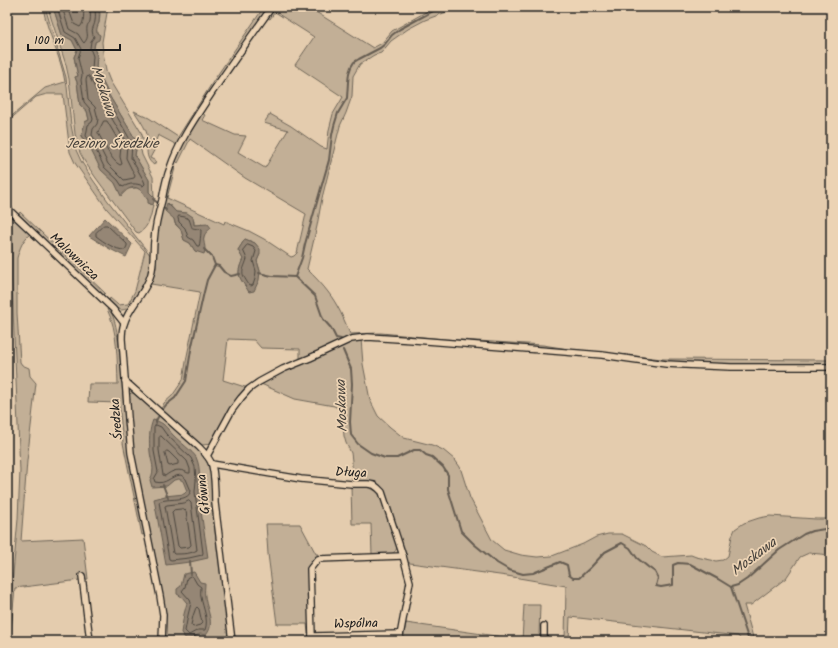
<svg xmlns="http://www.w3.org/2000/svg" width="838" height="648" font-family="Kalam,sans-serif">
<rect width="100%" height="100%" fill="#e4ccae"/>
<filter id="ink" filterUnits="userSpaceOnUse"><feTurbulence type="fractalNoise" baseFrequency=".025" numOctaves="2"/><feDisplacementMap in="SourceGraphic" scale="8" xChannelSelector="R" yChannelSelector="G"/><feConvolveMatrix kernelMatrix="1 2 1 2 8 2 1 2 1" color-interpolation-filters="sRGB"/></filter>
<g filter="url(#ink)">
<g fill="#c2af96" stroke="#6f6659" fill-rule="evenodd">
<path d="M43,7h2l21,70 5,48 5,25 5,11 12,19 15,21 43,55c0,22 -10,33 -22,51 -9,7 -14,0 -20,-6l1,-3 8,7 10,-1 7,-13 10,-40 -38,-42 -32,-46 -5,-11 -7,-58h-16l-11,3 -29,25v-2l38,-32 20,-6c-4,-26 -18,-49 -22,-75z"/>
<path d="M48,7h5l9,28 10,5 5,10 -3,7 4,20h-3l1,3 1,2 3,23 7,6 2,9 -4,2 -2,8 -2,7 4,3 5,8 11,21 14,14 6,12 6,-6 10,-1 4,2 7,10 2,4 3,1c-2,11 -4,22 -14,28l-3,-1 -40,-54 -11,-16 -5,-9 -5,-19 -6,-55 -3,-14 -15,-47z"/>
<path d="M99,7h9l-6,35 1,10 3,19 4,10 31,51 2,6 -2,12 1,5 11,22 1,20 -5,-5v-12l-14,-24 2,-14 -27,-45 -14,-29 1,-12 -3,-8 3,-15 -1,-5 3,-5 1,-9z"/>
<path d="M264,7h5l-51,71 -21,34 -20,33 -19,-10 -3,8 2,2 -7,13 6,3 -2,4c-12,-8 -4,-23 -8,-34 -3,-7 -8,-14 -12,-20l15,7 29,19 38,-60z"/>
<path d="M276,7h32l65,41 9,-5 10,-12 39,-22 9,-2h20l-35,13 -17,9 -17,12 -10,12 -7,2 -14,9 -7,12 -1,20 -6,17 -6,13 -18,72 -5,28 -10,43c7,7 15,15 21,23 10,13 16,27 22,42l31,-1 63,6 99,6 25,4 31,3 63,7 169,1v6l-62,-1 -84,-2 -318,-27 -67,24v-11l-39,-1 -7,-8 -26,-1 -5,41 25,8 -37,56 -9,1 -3,-1 -39,-33 4,-8 8,-7 11,-16 4,-24 13,-64 -49,-8 5,-16 1,-35 3,-15 13,-51 2,1 -8,30 57,26 1,-3 24,10 15,8 27,18 3,-1 3,-3 9,-39 -61,-36 -55,-39 -12,24 -3,-3 12,-22 15,-25 3,2 -3,5 33,15 11,1 -8,16 27,16 23,-38 -24,-7 6,-9 21,12 30,21 6,2 2,-19 4,-16 10,-17 -48,-32 19,-28 -39,-25 -5,7 -2,-1zM169,204l7,8 11,1 7,8v4h5l3,-1 3,8 -2,9 2,10h-10l-5,-8 -6,-3 -3,-10 -6,-6 -1,-5zM245,239l10,4 5,11 -3,7 3,10 -11,21c-9,-15 -14,-16 -6,-33l-5,-9z"/>
<path d="M7,212l23,22c-8,7 -10,14 -13,24v55l3,49 2,3 7,3 1,8 6,7 -9,78 -6,80 62,-3 5,41 -73,9 -5,53h-3v-2l11,-120 2,-48 -6,-136 -2,-56v-30l-1,-10 -4,-9z"/>
<path d="M20,212l85,81 -2,2 -85,-80z"/>
<path d="M109,308c7,12 8,25 10,38 3,29 4,57 7,86 4,34 12,68 19,102l-3,1 -19,-92 -4,-40 -31,-1 1,-18h29c-1,-25 0,-53 -11,-75z"/>
<path d="M361,339l2,25 7,36 8,16 12,11 14,11 28,7 11,5 12,10 5,7 10,31 22,42 12,10 17,5 16,2 15,-1 31,-12 13,-7 12,-3h14l24,12 6,6 10,5 29,-2 5,2 20,4 7,-1 5,-4 4,-20 3,-7 9,-6 15,-5 11,-2 46,3h15v36l-22,-2 -9,4 -14,21 -35,27h-7l10,36h-12l-4,-5 -168,-19 -1,24h-4l1,-55 -59,-10 -97,-13 -3,-1 -23,-73c-7,-9 -22,-6 -32,-7v-21l-1,-8 -5,-10 -2,-7 -2,-24 -4,-4 -4,-2 -39,-7 -34,-15 18,-11 44,-18 29,-14z"/>
<path d="M131,393h3l62,54 9,11 4,9 2,11 3,44 15,119h-64l-1,-35 -4,-26 -26,-127 -2,-9 -3,-49z"/>
<path d="M351,486c12,0 23,0 30,11l16,47c1,14 -16,11 -25,11l-1,-31h-19z"/>
<path d="M266,524h34l16,30h2v2h-1l-9,11 2,66h-2l-1,-9h-30l-9,-70z"/>
<path d="M524,605h16l-1,29 2,3v4h-19z"/>
<path d="M406,623l97,14v4h-86l-14,-2z"/>
</g>
<g fill="#958674" stroke="#655c51">
<path d="M53,7h46c0,5 1,10 0,15 -1,4 -3,6 -2,11l3,2 -1,5 -4,2 -1,6 3,8 -1,12 14,29 27,45 -2,14 14,24v12l6,6 -2,7 -5,-2v-3c-3,-4 -5,-9 -9,-11 -7,-5 -14,2 -18,7l-6,-13 -14,-13 -11,-22 -5,-8 -4,-4 2,-6 2,-8 4,-2 -2,-9 -7,-6 -3,-23 -2,-5 3,-1 -4,-19 3,-7 -5,-10 -10,-5z"/>
<path d="M167,203l9,9 11,1 6,4 1,8 14,-1 3,4c-14,11 -3,14 -7,26l-9,-3 -5,-8 -6,-3 -3,-10 -6,-7 -1,-4 -9,-8z"/>
<path d="M105,218l27,26 -6,13 -16,-8 -21,-13z"/>
<path d="M245,239l10,4 5,6v5l-3,7 3,10 -1,9 -5,11 -5,1c-9,-15 -14,-16 -6,-33l-5,-9z"/>
<path d="M153,420c13,3 12,7 21,16 5,5 19,16 22,21 6,14 2,23 3,37 2,21 6,42 9,64l-18,4 -24,3 -12,-66 11,-3 19,-2 3,-3 -4,-10 -4,-2 -5,1 -7,6 -15,1 -2,-7c6,-12 1,-17 0,-28 -1,-11 -1,-22 3,-32z"/>
<path d="M194,572l6,10 5,1c0,4 -1,9 0,13 1,13 11,28 1,39l-6,-1 -13,6 -6,-7 3,-19 3,-11 -5,-6 -5,-3v-5l4,-3 3,-12z"/>
</g>
<g fill="none" stroke-linecap="round" stroke-linejoin="round">
<g stroke="#4c463f" stroke-width="1">
<path d="M57,7l8,25 10,6 6,11 -3,9 4,17 -1,5 3,22 6,7 3,10 -1,3 -4,3 -2,11 8,10 10,21 14,13 4,6 1,1c7,-4 13,-4 20,-1l2,-2 -1,-3 -13,-23 1,-15 -25,-44 -15,-30 1,-13 -3,-8 1,-7 3,-4c-4,-8 0,-9 1,-16 1,-5 0,-9 0,-14"/>
<path d="M62,7l7,22 9,5 5,8 1,1c6,-7 2,-9 3,-16 1,-5 2,-2 3,-6 1,-5 0,-9 0,-14"/>
<path d="M68,7l6,17 6,3c5,-5 3,-13 4,-20"/>
<path d="M89,76l13,26 25,42 -1,14 9,18 -1,2 -10,2 -16,-16 -10,-20 -6,-9 1,-6 4,-5 1,-5 -3,-12 -7,-7 -2,-20 1,-3z"/>
<path d="M104,121h3l14,24 -1,12 2,7 -2,1c-9,-4 -16,-22 -22,-32z"/>
<path d="M179,216l6,1 4,2c5,13 0,7 12,11 0,2 -1,15 -2,16h-2l-4,-6 -5,-3 -3,-9 -6,-6 -1,-4z"/>
<path d="M104,225h3l20,19v2l-2,4c-10,0 -21,-8 -29,-14v-3z"/>
<path d="M248,245l5,2 3,4 -3,10 3,10 -1,8 -2,6 -2,1 -2,-1c-9,-14 -7,-11 -2,-26l-4,-9 3,-4z"/>
<path d="M156,425l5,2 5,7 25,24 4,9 1,13 -1,12 8,61 -1,2 -13,3 -18,2 -2,-1 -10,-57c9,-5 28,1 32,-11l-5,-12 -5,-4c-12,1 -14,10 -26,7l-1,-3 4,-7 -4,-21v-23z"/>
<path d="M161,436l26,25 3,8v4h-2c-9,-5 -15,-3 -23,3l-2,-1 -4,-25v-12z"/>
<path d="M167,451l2,1 9,9v3l-8,2 -2,-1 -3,-12z"/>
<path d="M189,501l2,2 6,47c-6,4 -15,4 -23,4l-1,-1 -8,-47 2,-1 17,-2z"/>
<path d="M184,509l2,2 5,34 -2,2 -9,1 -2,-2 -6,-34 2,-2z"/>
<path d="M191,576l2,1 4,7 4,3c0,4 -1,7 0,10 2,12 8,22 4,33h-7l-9,5 -4,-4 3,-16 3,-12 -1,-3 -8,-9 3,-4 2,-9z"/>
<path d="M196,608l1,-1 2,2 3,14 -2,2 -7,2 -2,-2 2,-9z"/>
</g>
<g stroke="#655c51" stroke-width="2">
<path d="M153,199l13,11"/>
<path d="M204,249l8,8 3,8 4,1 5,6 7,4 9,-2"/>
<path d="M259,273l13,3 23,1 20,19 8,23 8,9 5,10 5,1"/>
<path d="M295,277l7,-19 3,-14 24,-84 3,-25 2,-9 4,-13 9,-15 1,-16 1,-9 2,-6 3,-5 5,-3 21,-11 5,-4 7,-9 8,-6 33,-18 18,-4"/>
<path d="M343,350l8,19 1,15 -2,38 1,13 7,9 13,9 14,5h12l17,-8h6l6,5 6,2 11,10 5,8v14l13,42 13,13 23,19 12,7 14,4 10,-1 27,-11 7,3 2,10 4,3h6l12,-11 14,-15 17,-9 8,5 7,10 11,9 7,5 3,6 -2,8 5,1 12,-2v-20l5,-2 12,1 28,15 13,8 7,-2 9,-6 32,-29 25,-16 8,-3 13,-2 6,1"/>
<path d="M163,409l3,-4 9,-7 11,-17 5,-31 13,-58 3,-12 8,-15"/>
<path d="M156,423v-2l2,-4"/>
<path d="M163,485l5,13"/>
<path d="M190,561l1,13"/>
<path d="M731,587l18,54"/>
</g>
<g stroke="#1c1c1c" stroke-width="8">
<g id="street">
<path d="M7,208l106,101 11,14"/>
<path d="M125,381l74,66c5,5 11,11 13,18 3,12 3,26 3,38l17,138"/>
<path d="M207,456l25,-46 9,-12 8,-9 10,-7 24,-13 27,-11 41,-19 8,-1 9,-1 46,3 188,15 64,9 19,1 46,2h100"/>
<path d="M212,464l89,15 51,5h16l6,1 4,3 4,4 2,6 19,58 7,26 -11,59"/>
<path d="M82,576l8,65"/>
<path d="M312,636l88,-2"/>
<path d="M162,641l1,-26 -3,-19 -29,-143 -3,-35 -6,-79c0,-5 0,-10 2,-15 5,-18 22,-31 27,-50 3,-10 2,-22 3,-33 1,-14 4,-27 8,-41 2,-11 4,-22 8,-32 9,-27 26,-51 41,-74 20,-29 40,-58 61,-87"/>
<path d="M311,641l1,-5 -2,-67 8,-10 85,-3"/>
<path d="M544,641v-15"/>
</g>
</g>
<use href="#street" stroke="#ecd3b4" stroke-width="5.5"/>
</g>
</g>
<g text-anchor="middle" dominant-baseline="central" stroke-width="3.5" stroke-linejoin="round" paint-order="stroke">
<g font-size="13" fill="#1c1c1c" stroke="#ecd3b4">
<text transform="translate(74 257) rotate(44)">Malownicza</text>
<text transform="translate(117 419) rotate(-95)">Średzka</text>
<text transform="translate(351 473) rotate(3)">Długa</text>
<text transform="translate(204 494) rotate(-96)">Główna</text>
<text transform="translate(356 624) rotate(-1)">Wspólna</text>
</g>
<g font-size="14" font-style="italic" fill="#46413b" stroke="#ecd3b4">
<text transform="translate(103 91) rotate(72)">Moskawa</text>
<text x="112" y="144">Jezioro Średzkie</text>
<text transform="translate(342 406) rotate(-92)">Moskawa</text>
<text transform="translate(754 557) rotate(-37)">Moskawa</text>
</g>
</g>
<rect width="838" height="648" fill="none" stroke="#ecd3b4" stroke-width="24"/>
<rect x="12" y="12" width="814" height="624" fill="none" stroke="#1c1c1c" stroke-width="1.5" filter="url(#ink)"/>
<path d="M28 44v6h92v-6" fill="none" stroke="#1c1c1c" stroke-width="2"/>
<text x="34" y="44" font-size="12" fill="#1c1c1c" stroke="#ecd3b4" stroke-width="3" paint-order="stroke">100 m</text>
</svg>
